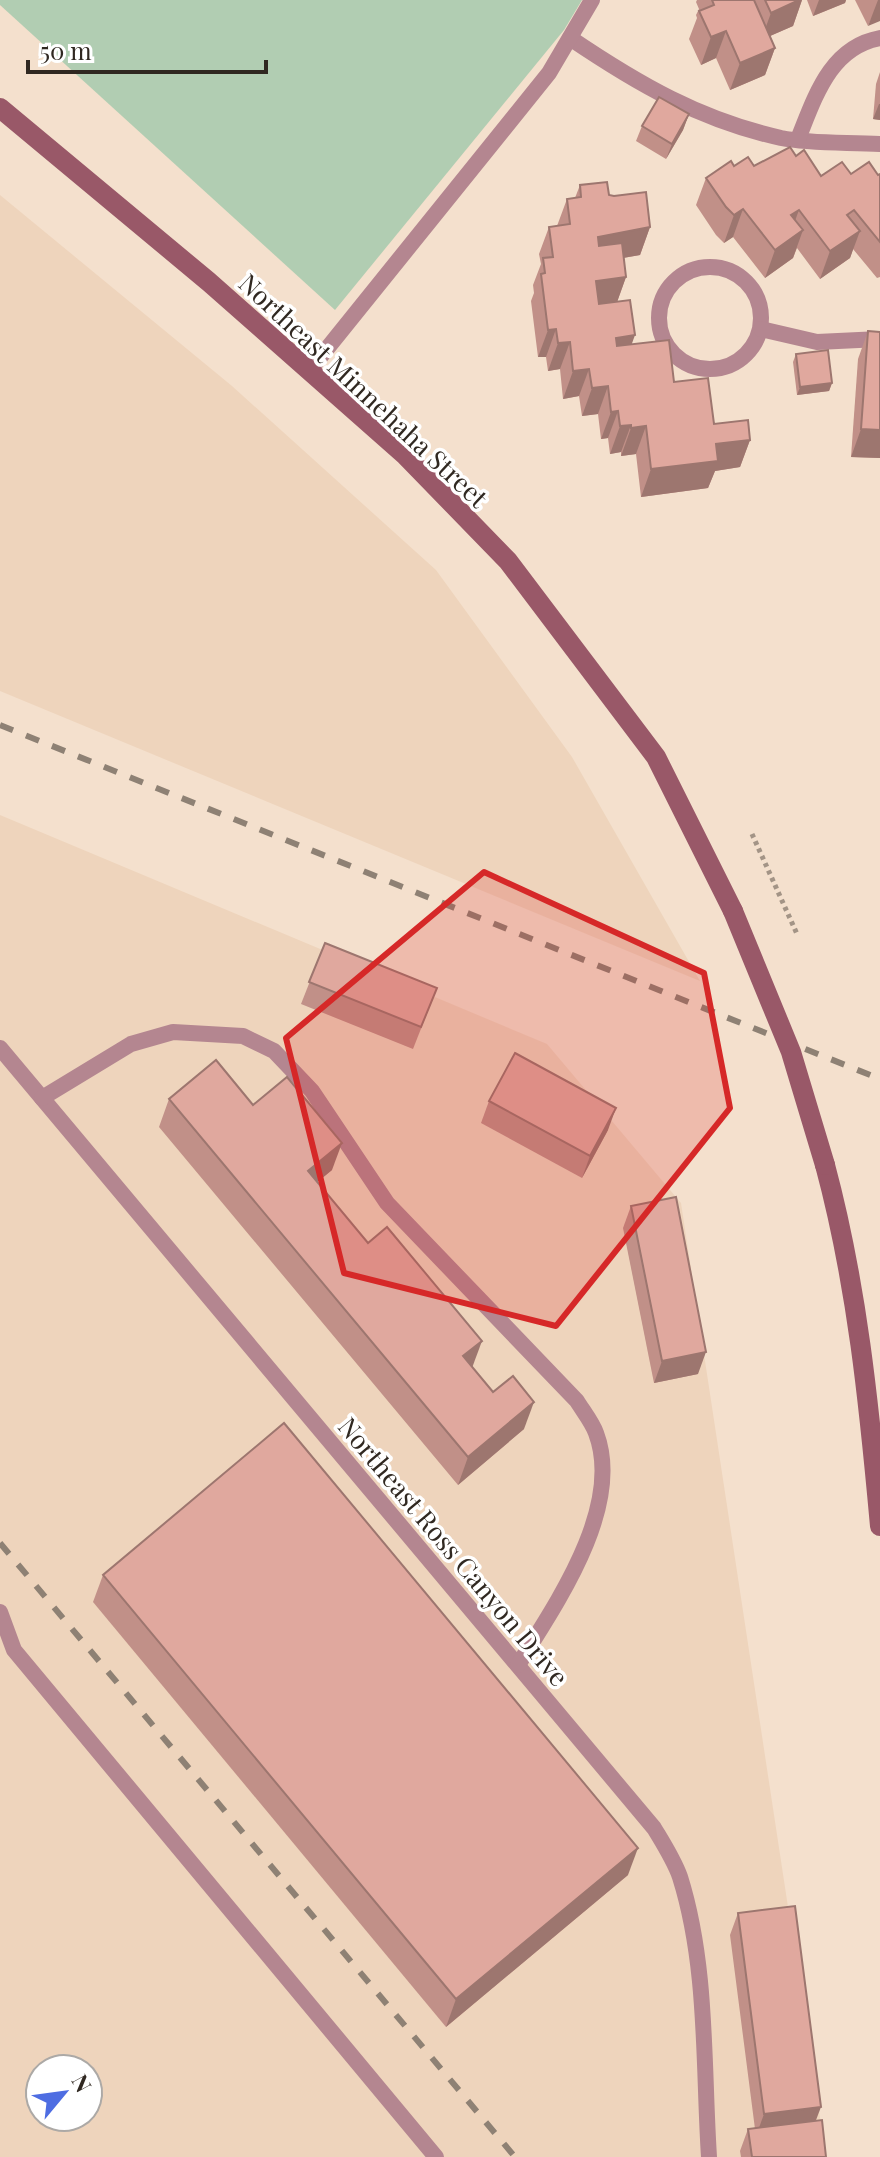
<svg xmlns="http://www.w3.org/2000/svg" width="880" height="2157" font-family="'Playfair Display',serif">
<rect width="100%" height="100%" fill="#f4e0cd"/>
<g fill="#eed4bc" fill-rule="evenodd">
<path d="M0,195l232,191 204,184 136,187 128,224 -700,-290z"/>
<path d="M0,815l547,229 134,159 145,954h-826zM40,2069h48v48h-48z"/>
</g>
<path fill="#b1cdb2" d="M0,0h582l-18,30 -229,280 -335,-305z"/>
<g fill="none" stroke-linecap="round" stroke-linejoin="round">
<path stroke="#a39486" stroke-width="5" stroke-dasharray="4 4" stroke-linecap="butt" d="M752,834l45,100"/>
<g stroke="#b48690" stroke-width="16">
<path d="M570,38c68,46 130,82 211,100 31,6 67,4 99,6"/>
<path d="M798,139c17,-42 32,-92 82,-101"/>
<circle cx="710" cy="318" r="51"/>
<path d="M761,329l56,13 63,-3"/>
<path d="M309,371l240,-298 43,-73"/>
<path d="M0,1048l654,780c9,15 20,32 26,49 28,89 23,188 29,280"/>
<path d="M42,1098l89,-54 42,-12 70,4 31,15 38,40 75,112 190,198c6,10 15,21 19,32 28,74 -40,171 -78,232"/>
<path d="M0,1612l14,38 422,507"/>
</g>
<g stroke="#995868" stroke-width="20">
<path d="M0,108l209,174 196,173 103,106 148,196 77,154"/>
<path d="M825,1165c32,119 44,239 55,361"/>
</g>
<g stroke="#8e8174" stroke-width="6" stroke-dasharray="14 14" stroke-linecap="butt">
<path d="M0,725l880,354"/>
<path d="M0,1543l515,614"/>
</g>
<path stroke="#995868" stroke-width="20" d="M733,911l58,141 34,113"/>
</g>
<g fill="#c19088">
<path d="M697,0h105l-9,26 -23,10 5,12 -10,27 -35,15 -14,-32 -15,7 -12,-26 8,-21 -1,-3 3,-6 -3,-7z"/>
<path d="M807,0h39l-1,3 -32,13z"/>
<path d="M855,0h25l-12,26z"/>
<path d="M880,72v48l-7,-1 3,-35z"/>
<path d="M689,114l-6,16 -17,29 -30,-18 6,-15z"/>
<path d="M796,156l25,20 57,-1 2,-1v103l-3,1 -24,-29 -3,9 -30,21 -23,-31 -4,10 -28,20 -32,-41 -9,6 -8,-8 -20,-30 10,-27 28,-12h20z"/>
<path d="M580,185l29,10 41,32 -10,28 -17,3 3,19 -9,25 15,42 42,38 40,42 36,16 -10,27 -25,4 -7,17 -67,9 -5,-43 -15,2v-4l-11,2 -2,-16 -7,1 -3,-25 -16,2 -3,-20 -16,3 -3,-30 -12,2 -2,-14h-8l-7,-56 3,-8 -1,-8 8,-21 -2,-10 10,-27 8,-1 10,-27 8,-1z"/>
<path d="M868,331l12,127 -29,-1 7,-98z"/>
<path d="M796,354l36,29 -3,8 -32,4 -4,-33z"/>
<path d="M325,943l112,45 -24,61 -112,-45z"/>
<path d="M169,1099l84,6 79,65 -15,12 207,247 -66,56 -299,-358z"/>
<path d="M489,1101l119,29 -26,48 -101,-55z"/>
<path d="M631,1206l67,168 -44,9 -31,-155z"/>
<path d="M103,1575l525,300 -182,152 -353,-425z"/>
<path d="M738,1913l77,208 11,36h-85l-1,-6 8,-22h7l-25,-194z"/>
</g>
<g fill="#9d766f">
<path d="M799,0h3l-9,26 -32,14 10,-27z"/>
<path d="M819,0h27l-1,3 -32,13z"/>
<path d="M878,0h2v21l-12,5z"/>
<path d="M726,31l-10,27 -15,7 10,-28z"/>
<path d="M775,48l-10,27 -35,15 10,-27z"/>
<path d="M879,104h1v16l-7,-1z"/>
<path d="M689,114l-6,16 -17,29 6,-15z"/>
<path d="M743,209l-10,28 -9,6 10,-28z"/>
<path d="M799,210l-10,27 2,-22z"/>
<path d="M650,227l-10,28 -52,9 10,-27z"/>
<path d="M803,230l-10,28 -28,20 10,-28z"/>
<path d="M860,231l-10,27 -30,21 10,-28z"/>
<path d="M626,277l-10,28 -30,3 10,-27z"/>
<path d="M556,329l-10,28h-8l10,-27z"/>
<path d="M635,335l-10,28 -19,2 10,-27z"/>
<path d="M570,342l-10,27 -12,2 10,-28z"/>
<path d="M589,369l-10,27 -16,3 10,-28z"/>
<path d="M832,383l-3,8 -32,4 3,-8z"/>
<path d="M608,386l-10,28 -16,2 10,-28z"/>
<path d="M618,411l-10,27 -7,1 10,-27z"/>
<path d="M631,425l-10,27 -11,2 10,-28z"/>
<path d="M646,426l-10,28 -15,2 10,-28z"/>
<path d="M861,429l19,1v28l-29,-1z"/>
<path d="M750,440l-10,27 -25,4 -7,17 -67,9 10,-28 65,-25z"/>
<path d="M616,1108l-8,22 -26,48 8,-22z"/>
<path d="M342,1143l-10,27 -34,28 10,-27z"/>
<path d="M482,1341l-10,27 -9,-12z"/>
<path d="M706,1352l-8,22 -44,9 8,-22z"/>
<path d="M534,1402l-10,27 -66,56 10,-28z"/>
<path d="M638,1848l-10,27 -182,152 10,-28z"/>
<path d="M821,2107l-8,21 -57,8 8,-22z"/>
</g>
<g fill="#e0a89e" stroke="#9d766f" stroke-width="2">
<path d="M712,0h42l21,48 -35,15 -14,-32 -15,6 -12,-26 15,-6z"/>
<path d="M765,0h34l-28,13z"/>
<path d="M659,97l30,17 -17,30 -30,-18z"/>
<path d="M790,147l6,9 8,-6 17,26 21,-14 9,12 18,-12 9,13 2,-1v68l-26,-32 -7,5 13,16 -30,20 -31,-41 -8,5 12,15 -28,20 -32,-41 -9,6 -8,-8 -20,-29 25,-17 3,5 14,-9 6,9z"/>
<path d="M607,182l2,13 5,1 32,-4 4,35 -52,10 1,9 23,-3 4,34 -30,4 3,23 31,-4 5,35 -19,3 1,8 52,-6 5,42 34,-4 6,46 34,-4 2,20 -34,4 2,17 -67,8 -5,-43 -15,2v-3l-11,1 -2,-15 -7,1 -3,-26 -16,2 -3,-19 -16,2 -3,-29 -12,1 -2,-14 -8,1 -7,-56 4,-1 -2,-15 10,-1 -4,-30 21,-3 -3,-25 14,-2 -1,-12z"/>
<path d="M868,331l12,1v98l-19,-1z"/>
<path d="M828,350l4,33 -32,4 -4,-33z"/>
<path d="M325,943l112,45 -16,39 -112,-45z"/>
<path d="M515,1053l101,55 -26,48 -101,-55z"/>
<path d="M216,1060l37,45 34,-28 55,66 -34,28 60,72 19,-16 95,114 -19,15 30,36 20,-16 21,26 -66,55 -299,-358z"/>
<path d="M676,1197l30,155 -44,9 -31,-155z"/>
<path d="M284,1423l354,425 -182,151 -353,-424z"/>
<path d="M795,1906l26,201 -57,7 -26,-201z"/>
<path d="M822,2120l4,37h-74l-4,-28z"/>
</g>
<path fill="#d62828" fill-opacity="0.2" stroke="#d62828" stroke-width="6" stroke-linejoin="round" d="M484,872l220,101 26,135 -174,218 -212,-53 -58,-235z"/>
<g text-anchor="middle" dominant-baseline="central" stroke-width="7" stroke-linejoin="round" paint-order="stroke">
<g font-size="26" fill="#302821" stroke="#fff">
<text transform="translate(364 390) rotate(43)">Northeast Minnehaha Street</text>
<text transform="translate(454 1551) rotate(50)">Northeast Ross Canyon Drive</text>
</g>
</g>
<g transform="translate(64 2093) rotate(61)"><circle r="38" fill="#ffffff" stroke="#aca9a6" stroke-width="2"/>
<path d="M0-6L14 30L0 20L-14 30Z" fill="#4e6de2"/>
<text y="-12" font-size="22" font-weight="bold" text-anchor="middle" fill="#302821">N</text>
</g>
<path d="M28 60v12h238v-12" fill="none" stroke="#302821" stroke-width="4"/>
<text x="40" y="60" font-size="24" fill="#302821" stroke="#ffffff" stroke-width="6" paint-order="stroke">50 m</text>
</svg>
